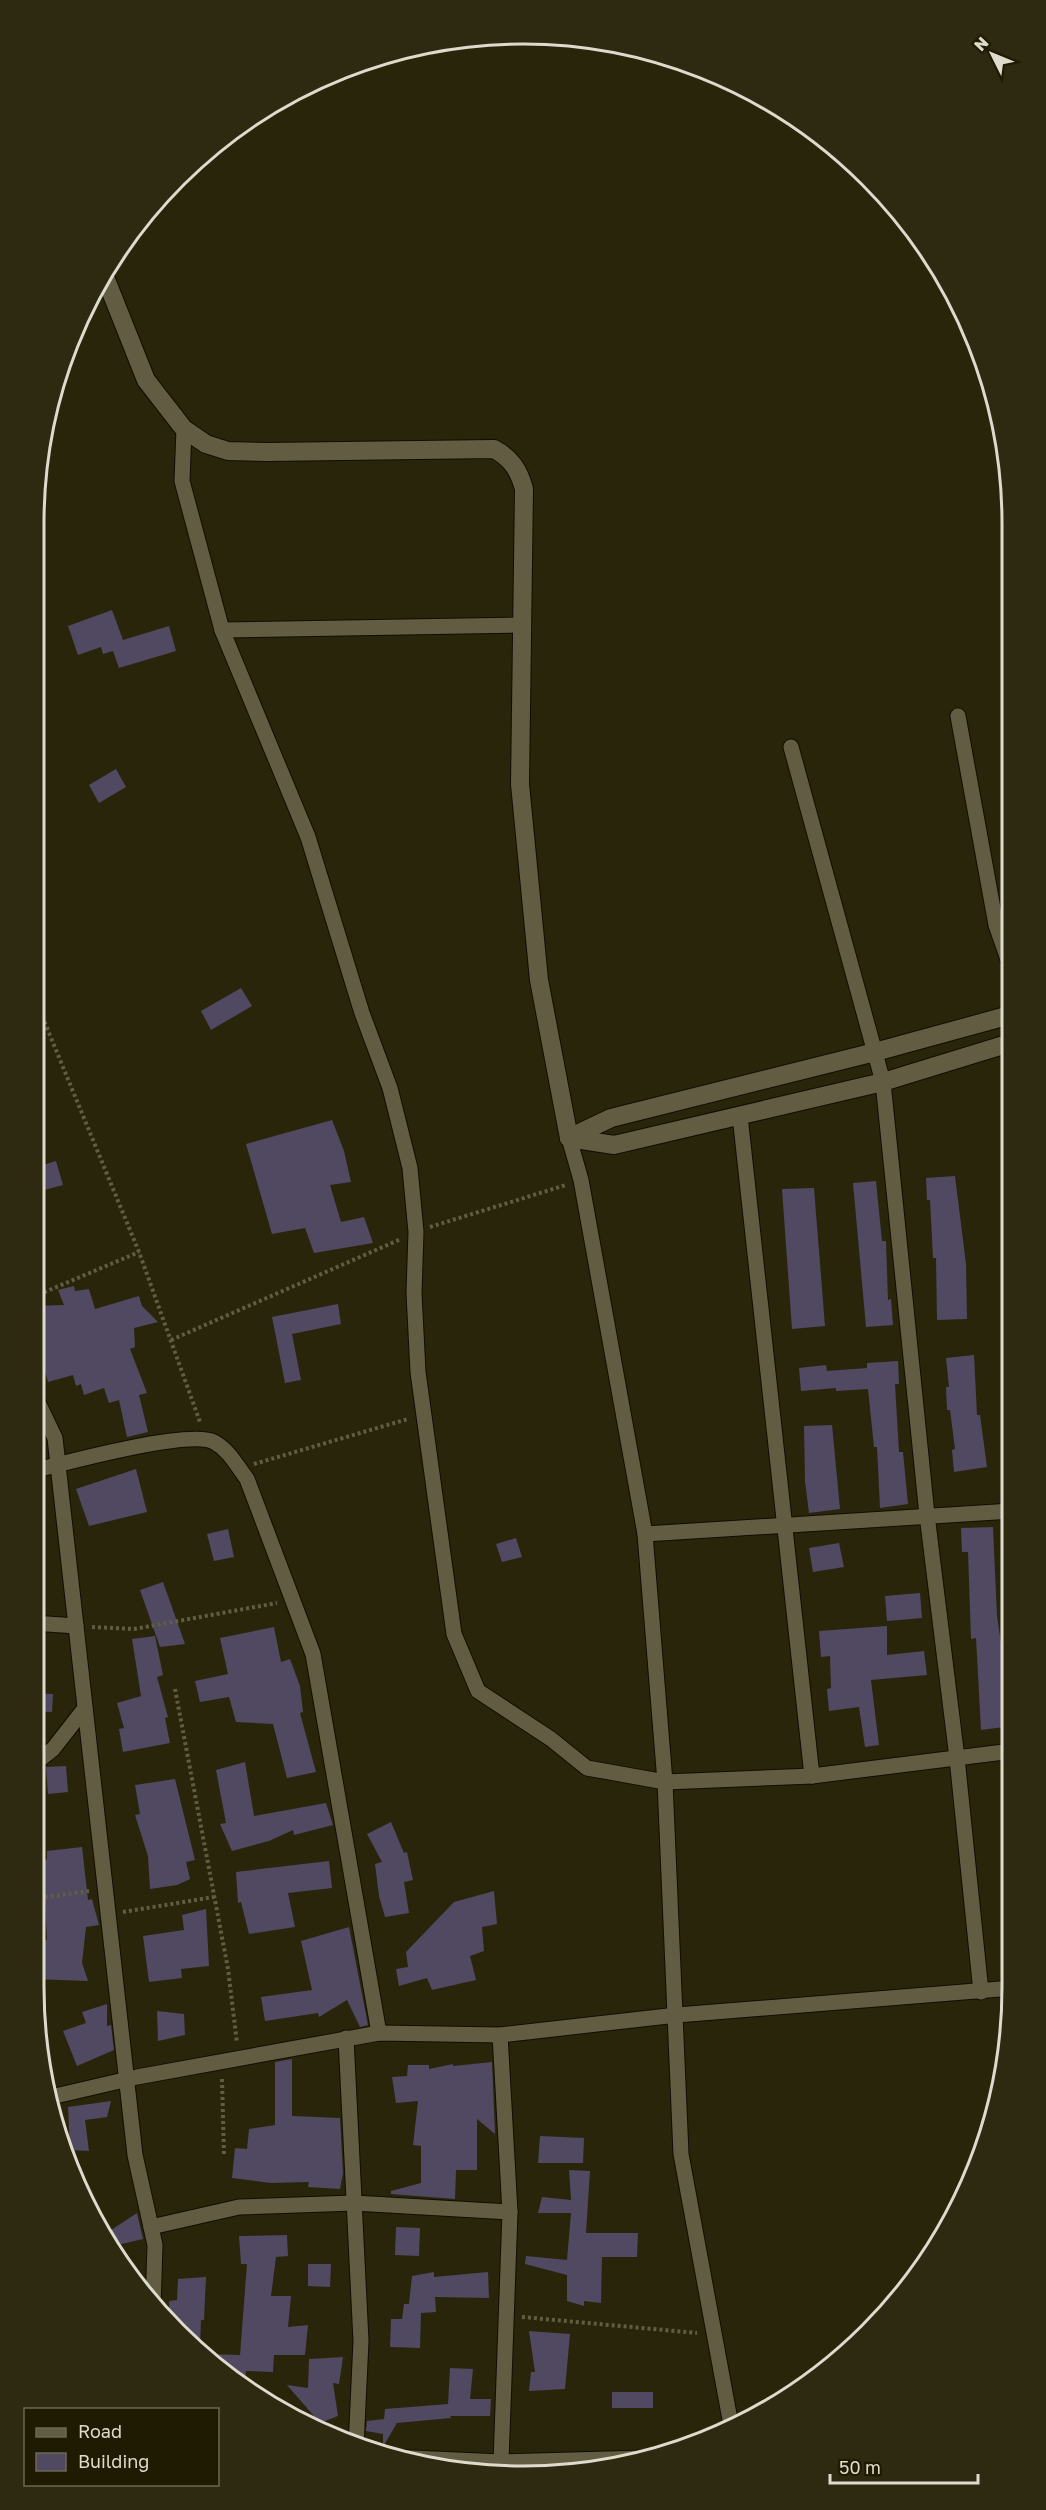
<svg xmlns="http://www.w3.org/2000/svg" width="1046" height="2510" font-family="'Golos Text',sans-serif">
<rect width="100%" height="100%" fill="#29250a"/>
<g fill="#514861">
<path d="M112,610l11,30 46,-14 7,25 -57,17 -6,-17 -10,3 -2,-7 -23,8 -10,-29z"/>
<path d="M116,769l10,18 -27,16 -10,-18z"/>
<path d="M241,988l11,18 -41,24 -10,-19z"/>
<path d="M332,1120l12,31 7,31 -21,3 11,37 23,-5 9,26 -59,10 -9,-25 -33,6 -26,-90z"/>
<path d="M56,1161l7,24 -30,8v-25z"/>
<path d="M955,1176l11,88 1,55 -30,1 -1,-62h-3l-3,-58h-3l-1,-22z"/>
<path d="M876,1181l6,60h4l2,59 3,-1 2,26 -27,2 -13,-144z"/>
<path d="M814,1188l11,138 -33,3 -10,-140z"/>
<path d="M74,1286l1,5 14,-2 6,20 44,-13 3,10 16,16 -24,6 1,19 -5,2 17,44 -8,2 9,37 -21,5 -8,-37 -10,3 -5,-15 -20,7 -3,-11 -5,2 -3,-11 -25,7 -15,-52v-24l31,-1 -6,-15z"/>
<path d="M338,1304l3,20 -49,10 9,46 -16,3 -13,-66z"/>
<path d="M974,1355l3,60h3l7,52 -33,5 -2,-22 3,-1 -5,-39h-3l-1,-23h3l-3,-29z"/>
<path d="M898,1361l1,23h-4l4,68h4l5,52 -28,4 -3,-61h-3l-6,-58 -32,2v-3l-35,3 -2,-23 27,-3 1,6 40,-3v-5z"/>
<path d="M832,1425l8,84 -31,4 -4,-32 -1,-55z"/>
<path d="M136,1469l11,43 -58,14 -13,-37z"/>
<path d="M993,1527l4,89 4,27h2l9,83 -31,4 -5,-92 -5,1 -3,-87h-6l-1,-24z"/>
<path d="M228,1529l6,28 -20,4 -7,-27z"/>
<path d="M516,1538l6,19 -20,5 -6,-18z"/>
<path d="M839,1543l5,24 -31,5 -4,-24z"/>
<path d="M163,1582l22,62 -25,3 -20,-57z"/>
<path d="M920,1593l2,25 -35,3 -2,-25z"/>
<path d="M887,1626v29l37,-4 3,24 -56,5 8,65 -14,2 -6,-40 -30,4 -2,-22 4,-1 -1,-32 -9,1 -2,-26z"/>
<path d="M274,1627l7,35 9,-3 10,27 3,26 -3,1 16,59 -29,6 -14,-54 -37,-2 -7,-25 -29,5 -5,-21 33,-7 -8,-36z"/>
<path d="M155,1636l8,39 -6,2 11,40 -3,1 5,25 -47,9 -4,-23 5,-1 -7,-25 24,-7 -9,-57z"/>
<path d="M33,1693l20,1 -1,18 -19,-1z"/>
<path d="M245,1762l9,54 72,-13 7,22 -39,10 -1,-5 -24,11 -37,10 -12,-27 6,-1 -10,-53z"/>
<path d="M66,1766l2,26 -20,2 -2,-27z"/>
<path d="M175,1779l20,81 -9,2 4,17 -13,6 -27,4 -2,-33 -13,-41 5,-1 -5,-29z"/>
<path d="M391,1822l13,31 3,-1 6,28 -9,2 5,31 -24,4 -6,-21 -4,-32 7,-2 -15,-28z"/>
<path d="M82,1847l6,53 4,-1 7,26 -13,2 -4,36 6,18 -55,-2v-38l14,-1 -3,-59 -11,2v-15l14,-9v-8z"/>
<path d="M329,1861l3,27 -44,5 7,34 -46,7 -8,-32 -3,1 -2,-31z"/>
<path d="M494,1891l3,33 -15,3 2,24 -14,5 6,24 -44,10 -5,-12 -28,8 -3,-17 12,-2 -2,-15 48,-50z"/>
<path d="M206,1909l3,57 -28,3 1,9 -33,4 -6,-46 41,-6 -2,-15z"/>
<path d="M349,1927l19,98 -8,2 -13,-27 -28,17 -1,-4 -53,8 -4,-24 51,-7 -11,-49z"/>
<path d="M107,2004v22l4,-1 3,25 -37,16 -14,-35 23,-8 -4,-11z"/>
<path d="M157,2011l27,3 1,21 -27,6z"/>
<path d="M292,2059v57l48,2 3,55 -3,16 -32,-2 1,-5 -38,1 -39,-5 3,-30 12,1 2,-20 26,-4v-63z"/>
<path d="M492,2062l3,72 -18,-15v51h-21l-1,29 -64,-5v-3l30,-8v-37l-8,-1 5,-44 -22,2 -4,-26 15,-1 1,-11h21v4l24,-5v2z"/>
<path d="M111,2101l-4,16 -22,3 4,31 -19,-1 -2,-43z"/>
<path d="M540,2136l44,2 -1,25h-45z"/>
<path d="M569,2170l21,1 -4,62h52l-1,24h-35l-1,46 -17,-2v5l-17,-5v-26l-42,-11 1,-8 41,4 4,-47h-33l4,-16 29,3z"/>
<path d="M137,2213l6,26 -34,8 -7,-11z"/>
<path d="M396,2227l24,1 -1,28 -24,-1z"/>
<path d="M287,2235l1,21 -12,1 -5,39h20l-3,31 20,-2 -3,30h-31l-1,17 -27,-1 -1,13 -37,-30 32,1 7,-91h-6l-2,-28z"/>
<path d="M308,2264h23l-1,23 -22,-1z"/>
<path d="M434,2272v5l54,-5 1,26 -54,-1 1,15 -15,1 -1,35 -30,-1 1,-28h11l2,-15h5l3,-28z"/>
<path d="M206,2277l-2,43h-3l-1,27 -30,-24 -1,-22 8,-1 1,-21z"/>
<path d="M529,2331l41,3 -5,55 -36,2 2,-19h4z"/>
<path d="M343,2357l-4,27 -6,-1 5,33 -18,7 -33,-38 21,3 1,-29z"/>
<path d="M450,2368l23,1 -3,30h21l-1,17h-40l1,2 -54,5 -14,24v-13l-17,-3 1,-10 17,-2 1,-10 63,-5z"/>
<rect x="612" y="2392" width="41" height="16"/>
</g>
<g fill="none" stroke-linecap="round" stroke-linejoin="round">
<g stroke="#120d00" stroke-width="17">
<g id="minor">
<path d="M184,429l-2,52 40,149 86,207 54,176 28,75 20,80 6,64 -2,61 4,79 36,262 24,57 73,48 36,29 78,14 -20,-248 -64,-354 -12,-42"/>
<path d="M222,630l300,-5"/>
<path d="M958,716l38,209 14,40"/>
<path d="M791,747l92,335 44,433 30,243 24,234"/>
<path d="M740,1116l72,660"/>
<path d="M33,1392l22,46 80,717 20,90 -2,63"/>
<path d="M33,1471c31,-8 157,-42 181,-29 15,8 23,24 33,37l66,175 66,379"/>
<path d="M645,1534l367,-23"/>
<path d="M33,1623l43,3"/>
<path d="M33,1758l6,2 14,-11 32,-41"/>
<path d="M500,2035l10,177 -9,250"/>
<path d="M346,2038l15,303 -5,106"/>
<path d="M51,2097l86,-20 242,-44 121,2 177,-20 336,-27"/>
<path d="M151,2227l88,-20 115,-4 156,9"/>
<path d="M731,2425l-50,-271 -16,-372 147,-6 200,-25"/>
<path d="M390,2457l111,5 143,-4"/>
</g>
</g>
<g stroke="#120d00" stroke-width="20">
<g id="secondary">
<path d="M103,272l43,108 38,49 22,15 22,7 39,1 227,-3c17,9 25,21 30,40l-4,295 19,196 30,158"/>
<path d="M569,1138l42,-20 264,-66 135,-37"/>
<path d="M569,1138l45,7 269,-63 127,-39"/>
</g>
</g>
<g stroke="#605d45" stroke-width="4" stroke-dasharray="3 3" stroke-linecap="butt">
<path d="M33,994l106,258 61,170"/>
<path d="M430,1227l136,-42"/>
<path d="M33,1297l106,-45"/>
<path d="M171,1340l230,-101"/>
<path d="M254,1464l154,-45"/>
<path d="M92,1627l42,2 143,-26"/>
<path d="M175,1689l53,280 9,74"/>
<path d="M33,1899l56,-8"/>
<path d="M123,1912l91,-15"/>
<path d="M222,2079l2,76"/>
<path d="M522,2317l175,16"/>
</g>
<use href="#minor" stroke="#625d42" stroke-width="15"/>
<use href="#secondary" stroke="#625d42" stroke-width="18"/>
</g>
<path d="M0 0H1046V2510H0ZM523 44H523A479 479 0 0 1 1002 523V1987A479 479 0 0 1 523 2466H523A479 479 0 0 1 44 1987V523A479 479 0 0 1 523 44Z" fill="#2e2a12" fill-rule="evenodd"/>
<path fill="none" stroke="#dedbcc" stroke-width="3" d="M523 44H523A479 479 0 0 1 1002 523V1987A479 479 0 0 1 523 2466H523A479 479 0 0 1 44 1987V523A479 479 0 0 1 523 44Z"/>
<rect x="24" y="2408" width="195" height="78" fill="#1f1b02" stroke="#6b6853" stroke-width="1.5"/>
<rect x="36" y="2428" width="30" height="9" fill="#625d42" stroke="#6b6853" stroke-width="1.5"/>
<text x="78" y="2438" font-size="18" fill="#dedbcc">Road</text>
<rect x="36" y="2453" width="30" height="18" fill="#514861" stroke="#6b6853" stroke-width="1.5"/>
<text x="78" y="2468" font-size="18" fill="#dedbcc">Building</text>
<g transform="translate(992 54) rotate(313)" stroke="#1f1b02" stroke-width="4.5" paint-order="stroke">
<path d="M0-4.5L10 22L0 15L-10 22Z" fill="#dedbcc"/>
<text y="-9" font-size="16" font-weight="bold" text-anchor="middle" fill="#dedbcc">N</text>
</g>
<path d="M830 2474v9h148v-9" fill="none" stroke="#dedbcc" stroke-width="3"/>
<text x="839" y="2474" font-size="18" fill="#dedbcc" stroke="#1f1b02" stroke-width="4.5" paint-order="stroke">50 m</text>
</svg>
